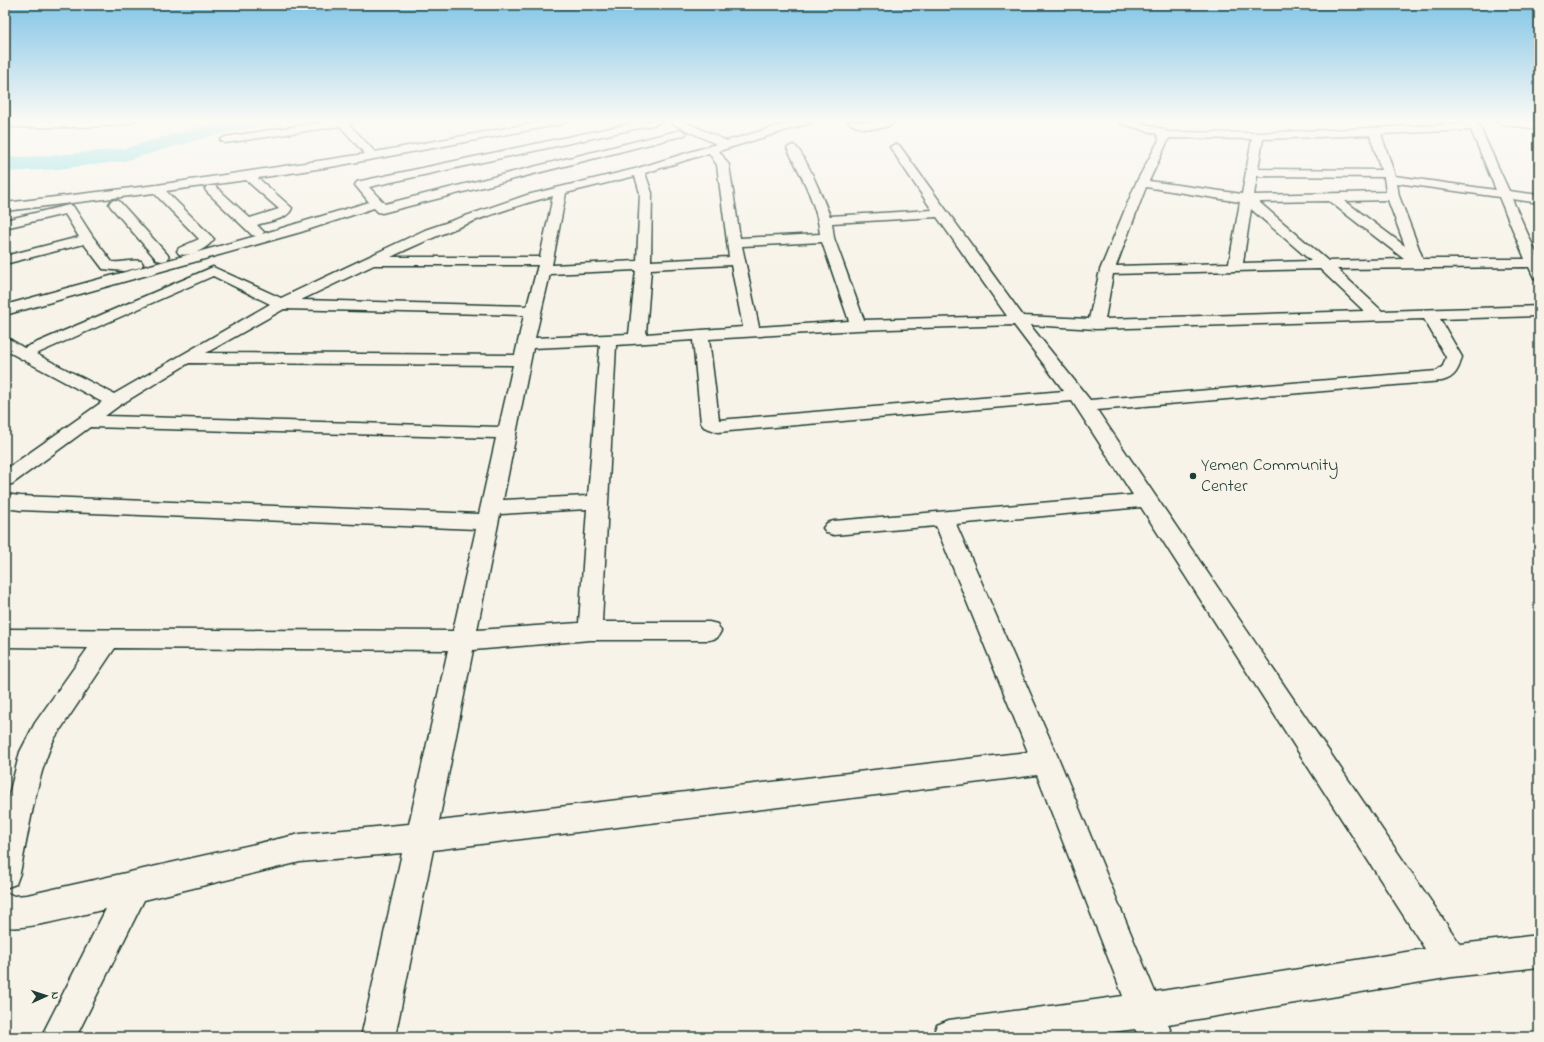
<svg xmlns="http://www.w3.org/2000/svg" width="1544" height="1042" font-family="'Indie Flower',sans-serif">
<rect width="100%" height="100%" fill="#f7f3e8"/>
<filter id="ink" filterUnits="userSpaceOnUse"><feTurbulence type="fractalNoise" baseFrequency=".025" numOctaves="2"/><feDisplacementMap in="SourceGraphic" scale="8" xChannelSelector="R" yChannelSelector="G"/><feConvolveMatrix kernelMatrix="1 2 1 2 8 2 1 2 1" color-interpolation-filters="sRGB"/></filter>
<g filter="url(#ink)">
<g fill="none" stroke-linecap="round" stroke-linejoin="round">
<path fill="#8ddee5" fill-rule="evenodd" d="M226,121h37l-3,4 -52,12 -84,24 -66,8 -53,3v-14l53,-3 64,-6 74,-21z"/>
<g stroke="#1f3d34" stroke-width="3">
<g id="minor">
<path d="M5,121h130c-6,8 -113,6 -130,6z"/>
<path d="M330,121h24l-5,3 26,28 171,-31h21l-5,3 -226,42 -78,12 34,30c-4,12 -24,13 -35,17l7,7 -2,2 107,-32 -14,-17 2,-3 4,-1 282,-60h19l-5,3 -288,63 16,17 296,-74 5,3 -1,2 -303,78 -4,-1 -4,-4 -73,24 -296,83v-10l251,-69 -4,-1 -45,-43 -2,-3 2,-3h8l35,32 29,-9 -33,-29 -80,11 48,48c-7,10 -23,18 -35,15l-2,-3 2,-3 20,-9 -45,-46 -149,18v-8l152,-18 208,-31 -25,-28 -115,17 -5,-3 5,-3z"/>
<path d="M670,121h13l44,20 68,-20h16l-1,2 -91,28 10,14 11,73 80,-4c-3,-30 -19,-59 -33,-86l6,-3c10,2 32,59 37,71l102,-6 -42,-63 5,-3 4,1 124,171 66,3 11,-49 36,-87 23,-43 -2,-6 -37,-11 -1,-2h16l30,9 2,2 91,1 205,-9 -4,-3h12l8,4 30,66 30,4v8l-27,-4 27,60v20l-5,-1 -5,-11 -192,2 45,42 157,-5v10l-99,3 22,38c-3,12 -7,21 -20,24l-345,29 363,534 79,-9v32l-87,10 -284,47 5,13h-34l-4,-8 -60,8h-143l5,-12 12,-5 174,-24 -86,-221 -604,75 -38,187h-34l41,-184 -102,9 -156,38 -68,137h-35l65,-128c-19,4 -86,24 -101,17v-34l9,4 13,-1 273,-61 109,-10 39,-174 -333,-2 -61,91c-18,38 -25,92 -34,134l-4,11 -11,4v-78l15,-58 15,-29 53,-75 -83,-1v-18l448,2 23,-102 -456,-19 -15,-2v-14l15,2 459,18 17,-76 -406,-11 -78,57 -7,1v-15l97,-68 -97,-52v-12l6,2 13,8 189,-81 68,31 144,-68 102,-35 108,-26 81,-25 -45,-21zM1471,130l25,60 -101,-14 -14,-42zM1370,135l11,35 -123,-1 5,-30zM1169,138l83,1 -10,55 -93,-13zM709,153l8,12 12,92 -78,4 1,-68 -7,-20zM635,176l5,17 -3,68 -85,4 14,-72zM1257,176l127,1 2,15 -132,3zM1397,183l102,14 26,62h-102l-24,-63zM1146,187l94,15 -11,61 -113,3zM553,196l-13,61h-149c52,-25 106,-47 162,-61zM1388,200l17,46 -60,-45zM1329,201l75,58 -76,2 -69,-59zM1251,209l60,52 -68,2zM937,217l70,99 -143,4 -30,-82 -2,-15zM822,242l27,79 -90,6 -17,-81zM374,265h164l-11,41 -226,-6zM731,265l12,62 -97,7 5,-65zM1320,269l44,42 -259,8 8,-45zM636,270l-7,64 -94,4 15,-64zM213,276l57,28 -156,90 -78,-40zM284,309l240,6 -9,40 -309,-2zM1424,319l22,38 -3,9 -6,5 -347,29 -60,-75 66,4zM1014,325l50,66 -345,29 -10,-81 149,-9zM693,340l8,83 3,4 14,5 354,-31 61,94 -299,26 -7,2 -4,5 4,5 7,2 102,-9 92,226 -589,69 34,-171 117,-10h119l8,-2 4,-7 -4,-7 -8,-2h-107l14,-277zM600,345l-12,151 -85,4 30,-152zM189,363l324,2 -14,62 -394,-11 15,-11zM1141,507l284,442 -270,43 -95,-230 -104,-238zM587,509l-8,114 -102,7 23,-116z"/>
<path d="M848,121l23,1 24,-1c-8,10 -40,10 -47,0z"/>
<path d="M1495,121h28l16,2v6l-39,-5z"/>
<path d="M115,200l4,1 48,53 2,3 -2,3 -5,1 -5,-1 -46,-53 -2,-3 2,-3z"/>
<path d="M69,205l4,1 20,31 19,25c10,1 22,-3 29,-1l2,3 -2,3 -17,4 -21,-2 -19,-25 -79,20v-8l74,-19 -14,-23 -60,14v-8z"/>
</g>
</g>
<use href="#minor" fill="#f7f3e8" fill-rule="evenodd"/>
</g>
</g>
<linearGradient id="sky" x2="0" y2="1"><stop stop-color="#83c5e7"/><stop offset="0.45" stop-color="#fbfaf5"/><stop offset="1" stop-color="#fbfaf5" stop-opacity="0"/></linearGradient>
<rect width="1544" height="267" fill="url(#sky)"/>
<circle fill="#1f3d34" stroke="#f7f3e8" stroke-width="1.5" cx="1193" cy="476" r="4"/>
<g text-anchor="middle" dominant-baseline="central" stroke-width="3" stroke-linejoin="round" paint-order="stroke">
<g font-size="18" fill="#1f3d34" stroke="#f7f3e8" text-anchor="start">
<text x="1201" y="466">Yemen Community<tspan x="1201" dy="21">Center</tspan></text>
</g>
</g>
<rect width="1544" height="1042" fill="none" stroke="#f7f3e8" stroke-width="20"/>
<rect x="10" y="10" width="1524" height="1022" fill="none" stroke="#1f3d34" stroke-width="1.5" filter="url(#ink)"/>
<g transform="translate(46 996) rotate(87)" stroke="#f7f3e8" stroke-width="3" paint-order="stroke">
<path d="M0-3L7 15L0 10L-7 15Z" fill="#1f3d34"/>
<text y="-6" font-size="11" font-weight="bold" text-anchor="middle" fill="#1f3d34">N</text>
</g>
</svg>
